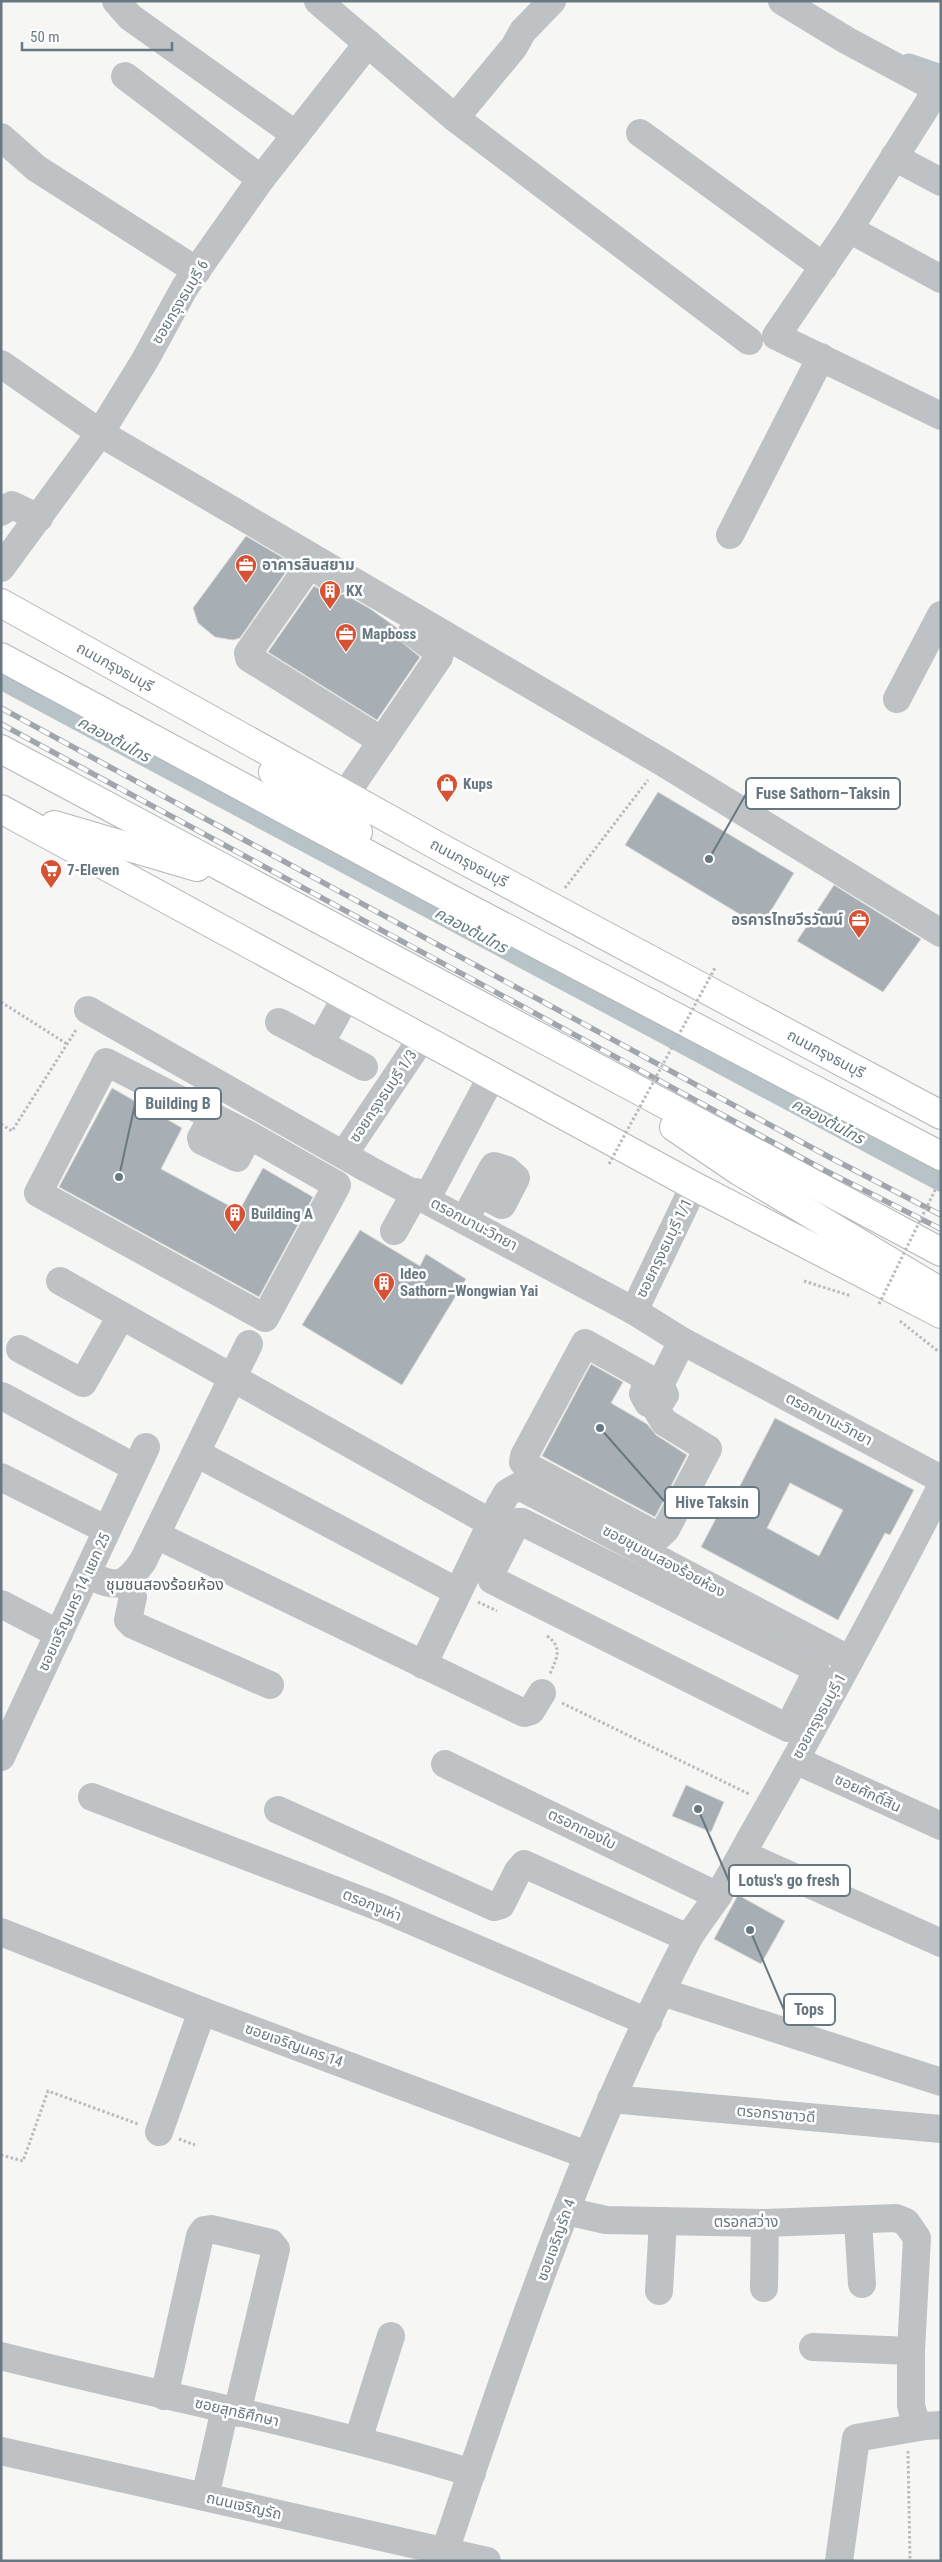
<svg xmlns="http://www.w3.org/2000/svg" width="942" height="2562" font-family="'Roboto Condensed','Noto Sans Thai',sans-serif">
<rect width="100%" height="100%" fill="#f6f6f4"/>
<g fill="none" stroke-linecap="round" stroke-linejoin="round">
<g stroke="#b7c3c7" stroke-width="21">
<path d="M909,64l32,11"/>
<path d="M1,679l940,502"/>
</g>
</g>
<g fill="#a8afb4" stroke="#d8d8d6" fill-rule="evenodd">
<path d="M246,536l46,27 -52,75 -7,2 -18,-3 -17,-14 -5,-15z"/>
<path d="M314,586l20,11 10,-3 25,14 28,20 1,11 22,18 -43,63 -109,-68z"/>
<path d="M658,792l136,81 -33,54 -136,-82z"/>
<path d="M834,885l87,54 -38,53 -86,-51z"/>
<path d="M112,1088l70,40 -21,41 78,42 24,-43 50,29 -54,100 -200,-110z"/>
<path d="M360,1230l60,36 6,-12 40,25 -64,106 -100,-60z"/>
<path d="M591,1364l32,18 -12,21 36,21 9,11 31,20 -32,62 -113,-61z"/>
<path d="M775,1418l139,72 -24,45 -5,-2 -47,87 -137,-73 22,-42 6,2zM790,1483l53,27 -24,46 -52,-28z"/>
<path d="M686,1785l38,17 -13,30 -39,-16z"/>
<path d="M738,1895l47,26 -24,43 -47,-25z"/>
</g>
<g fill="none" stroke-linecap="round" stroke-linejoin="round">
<g stroke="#b2b6b9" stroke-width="30">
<g id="major">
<path d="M1,603l444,247 496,265"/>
<path d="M1,657l450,242 490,257"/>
<path d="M1,749l940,503"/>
<path d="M273,772l85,60"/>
<path d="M1,809l693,377 247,128"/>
<path d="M54,825l143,42"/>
<path d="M674,1127l65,44 202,121"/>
</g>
</g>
<g stroke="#b8bbbd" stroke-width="3" stroke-dasharray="2.5 2.5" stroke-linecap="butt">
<path d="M565,888l83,-108"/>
<path d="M1,1002l66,42"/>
<path d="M1,1124l11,7 64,-101"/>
<path d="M804,1281l47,15"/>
<path d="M900,1321l39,31"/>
<path d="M478,1602l19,9"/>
<path d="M547,1636c16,11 10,22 3,38"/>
<path d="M562,1703l187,91"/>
<path d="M179,2139l16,6"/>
<path d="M1,2155l22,6 25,-70 90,33"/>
<path d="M908,2451l2,110"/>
</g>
<g stroke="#bec2c5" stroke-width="28">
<path d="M116,1l14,16 166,118"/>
<path d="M318,1l137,117 294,223"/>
<path d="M782,1l64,39 82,44 5,12 -84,133 -73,107 165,80"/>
<path d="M125,76l136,103"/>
<path d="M455,118l59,-71 9,-16 29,-30"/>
<path d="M640,133l184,134"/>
<path d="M1,137l35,31 161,103"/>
<path d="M894,157l47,25"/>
<path d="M849,229l92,50"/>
<path d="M1,364l99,69 562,329 279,171"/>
<path d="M1,512l11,-7 27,13"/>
<path d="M730,535l91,-178"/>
<path d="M1,568l99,-135 45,-73 40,-73 76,-108 107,-136"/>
<path d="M335,581l-20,-13 -9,2 -58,83 1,5 133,83"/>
<path d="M897,699l44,-84"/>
<path d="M345,795l94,-138 1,-4 -28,-21"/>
<path d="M88,1010l280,159 266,142 48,30 259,138"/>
<path d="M279,1022l85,45"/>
<path d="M320,1044l26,-47"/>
<path d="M213,1116l-12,22 1,3 35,17 12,-23 -143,-73 -68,131 227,125 72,-133 -88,-50"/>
<path d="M344,1154l78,-116"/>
<path d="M427,1198l65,-122"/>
<path d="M465,1219l27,-50 2,-3 13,4 9,8 -14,27 -23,-12"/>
<path d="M394,1231l22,-39"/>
<path d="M60,1281l431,242"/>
<path d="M634,1311l60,-125"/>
<path d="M20,1349l63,34 38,-67"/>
<path d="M653,1383l-7,2 -3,9 5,9 6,2 7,-4 4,-6 -5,-10 -75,-42 -61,113 -1,6 4,4 125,67 8,2 6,-6 42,-80 -44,-27 -10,-17"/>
<path d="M660,1385l22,-44"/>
<path d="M2,1396l134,72"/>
<path d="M196,1453l262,139"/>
<path d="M1,1477l106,53"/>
<path d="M517,1522h5l291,145 3,4 -2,6 -26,51 -296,-148v-9z"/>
<path d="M156,1535l368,178 7,-2 11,-18"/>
<path d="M87,1574c29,15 38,13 56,-13l106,-217"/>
<path d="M125,1581l8,16 -5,23 5,5 137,60"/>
<path d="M1,1604l58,30"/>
<path d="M423,1665l77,-160 7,-12 12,-7 331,174"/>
<path d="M1,1757l145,-310"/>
<path d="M795,1760l146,66"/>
<path d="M445,1764l273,132"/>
<path d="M92,1797l292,112 264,113"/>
<path d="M278,1810l216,97 7,-2 17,-34 6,-7 164,74"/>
<path d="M742,1854l199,89"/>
<path d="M1,1932l201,79 385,144"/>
<path d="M662,1992l279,90"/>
<path d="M611,2099l330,30"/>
<path d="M159,2132l43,-121"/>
<path d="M566,2211l40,9 159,3 131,-5 10,4 11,16 -6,113v54l4,16 10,5 16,-1"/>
<path d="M858,2221l4,63"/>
<path d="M764,2288l1,-65"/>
<path d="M659,2291l4,-70"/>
<path d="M813,2347l98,4"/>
<path d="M1,2356c157,40 316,69 471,117"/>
<path d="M164,2396l36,-160 4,-6 7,-1 60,14 5,6 -39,164"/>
<path d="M358,2440l33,-104"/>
<path d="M1,2451l486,110"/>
<path d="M205,2497l20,-88"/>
<path d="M445,2551c70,-207 140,-416 242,-610 8,-15 20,-29 30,-44 11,-18 22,-37 32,-56 67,-117 131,-234 192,-354"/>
<path d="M839,2561l17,-123 69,-12"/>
</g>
<use href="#major" stroke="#fff" stroke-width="28"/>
<g stroke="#a0a6ab" stroke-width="5.5">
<g id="rail">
<path d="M1,708l830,450 110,57"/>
<path d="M1,724l825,447 115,58"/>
</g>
</g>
<use href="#rail" stroke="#fff" stroke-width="4" stroke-dasharray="11" stroke-linecap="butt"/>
<g stroke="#b8bbbd" stroke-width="3" stroke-dasharray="2.5 2.5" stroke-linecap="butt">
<path d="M609,1164l107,-198"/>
<path d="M879,1304l62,-126"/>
</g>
</g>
<defs>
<g id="office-pin" transform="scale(1.125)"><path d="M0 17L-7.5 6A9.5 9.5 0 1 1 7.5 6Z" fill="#d65234" stroke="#fff"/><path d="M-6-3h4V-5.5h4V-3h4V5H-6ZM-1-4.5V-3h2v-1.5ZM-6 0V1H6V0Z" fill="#fff"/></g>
<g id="building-pin" transform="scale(1.125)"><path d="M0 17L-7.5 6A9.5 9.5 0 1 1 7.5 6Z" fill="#d65234" stroke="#fff"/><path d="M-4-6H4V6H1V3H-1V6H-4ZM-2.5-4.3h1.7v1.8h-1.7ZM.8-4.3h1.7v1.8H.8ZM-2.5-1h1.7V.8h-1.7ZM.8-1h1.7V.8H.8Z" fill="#fff"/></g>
<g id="shop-pin" transform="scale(1.125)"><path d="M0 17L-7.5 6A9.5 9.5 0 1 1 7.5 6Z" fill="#d65234" stroke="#fff"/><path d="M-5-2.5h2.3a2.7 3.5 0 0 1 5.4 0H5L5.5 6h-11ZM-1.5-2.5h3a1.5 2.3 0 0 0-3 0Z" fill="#fff"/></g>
<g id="supermarket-pin" transform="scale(1.125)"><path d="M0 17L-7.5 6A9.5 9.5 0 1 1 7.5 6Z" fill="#d65234" stroke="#fff"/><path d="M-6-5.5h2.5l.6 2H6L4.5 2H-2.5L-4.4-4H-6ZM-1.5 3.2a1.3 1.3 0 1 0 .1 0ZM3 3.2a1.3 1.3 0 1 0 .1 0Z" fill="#fff"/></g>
</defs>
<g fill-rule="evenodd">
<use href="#office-pin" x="246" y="565"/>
<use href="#building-pin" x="330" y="591"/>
<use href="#office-pin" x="346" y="634"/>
<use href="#shop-pin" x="447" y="784"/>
<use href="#supermarket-pin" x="51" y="870"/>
<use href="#office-pin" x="859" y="920"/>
<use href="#building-pin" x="235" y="1214"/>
<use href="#building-pin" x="384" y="1283"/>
</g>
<g text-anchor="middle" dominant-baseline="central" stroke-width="5" stroke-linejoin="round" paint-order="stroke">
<g font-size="15" fill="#687882" stroke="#fff">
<text transform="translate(180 302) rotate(-59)">ซอยกรุงธนบุรี 6</text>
<text transform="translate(115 667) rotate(29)">ถนนกรุงธนบุรี</text>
<text transform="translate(469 863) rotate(28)">ถนนกรุงธนบุรี</text>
<text transform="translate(826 1054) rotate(28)">ถนนกรุงธนบุรี</text>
<text transform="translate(383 1096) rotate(-56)">ซอยกรุงธนบุรี 1/3</text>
<text transform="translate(474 1224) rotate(28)">ตรอกมานะวิทยา</text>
<text transform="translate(664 1248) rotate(-64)">ซอยกรุงธนบุรี 1/1</text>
<text transform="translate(829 1419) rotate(28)">ตรอกมานะวิทยา</text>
<text transform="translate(664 1561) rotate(28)">ซอยชุมชนสองร้อยห้อง</text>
<text transform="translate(74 1602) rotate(-65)">ซอยเจริญนคร 14 แยก 25</text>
<text transform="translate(819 1716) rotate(-61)">ซอยกรุงธนบุรี 1</text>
<text transform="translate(868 1793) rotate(25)">ซอยศักดิ์สิน</text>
<text transform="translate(582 1829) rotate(26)">ตรอกทองใบ</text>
<text transform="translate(372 1905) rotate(22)">ตรอกงูเห่า</text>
<text transform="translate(294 2045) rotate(20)">ซอยเจริญนคร 14</text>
<text transform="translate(776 2114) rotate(5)">ตรอกราชาวดี</text>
<text x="746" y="2222">ตรอกสว่าง</text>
<text transform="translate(556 2240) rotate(-70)">ซอยเจริญรัถ 4</text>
<text transform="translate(237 2412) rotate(13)">ซอยสุทธิศึกษา</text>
<text transform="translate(244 2506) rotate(13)">ถนนเจริญรัถ</text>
</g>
<g font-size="15" font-weight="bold" fill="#687882" stroke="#fff" text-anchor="start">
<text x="262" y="565">อาคารสินสยาม</text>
<text x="346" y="591">KX</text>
<text x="362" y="634">Mapboss</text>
<text x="463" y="784">Kups</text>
<text x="67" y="870">7-Eleven</text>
<text x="843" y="920" text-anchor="end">อรคารไทยวีรวัฒน์</text>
<text x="251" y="1214">Building A</text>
<text x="400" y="1274">Ideo<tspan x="400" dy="17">Sathorn–Wongwian Yai</tspan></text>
</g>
<g font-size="16" font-style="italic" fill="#63787f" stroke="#fff">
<text transform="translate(114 739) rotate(28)">คลองต้นไทร</text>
<text transform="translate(471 930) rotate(28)">คลองต้นไทร</text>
<text transform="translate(828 1121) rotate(28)">คลองต้นไทร</text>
</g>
<g font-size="16" fill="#556168" stroke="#fff">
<text x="165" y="1584">ชุมชนสองร้อยห้อง</text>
</g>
</g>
<path fill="none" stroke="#687882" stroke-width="2" d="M709 859L746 794M119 1177L135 1104M600 1428L665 1502M698 1809L729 1881M750 1930L784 2010"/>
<g fill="#687882" stroke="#fff" stroke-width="2">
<circle cx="709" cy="859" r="5"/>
<circle cx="119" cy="1177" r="5"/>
<circle cx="600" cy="1428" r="5"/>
<circle cx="698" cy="1809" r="5"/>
<circle cx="750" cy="1930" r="5"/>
</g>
<g fill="#fff" stroke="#687882" stroke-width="2">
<rect x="746" y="778" width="154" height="31" rx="5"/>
<rect x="135" y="1088" width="86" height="31" rx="5"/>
<rect x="665" y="1487" width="94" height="31" rx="5"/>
<rect x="729" y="1865" width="121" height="31" rx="5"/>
<rect x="784" y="1994" width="51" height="31" rx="5"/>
</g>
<g font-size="16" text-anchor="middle" font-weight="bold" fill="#687882">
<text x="823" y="799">Fuse Sathorn–Taksin</text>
<text x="178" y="1109">Building B</text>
<text x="712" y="1508">Hive Taksin</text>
<text x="789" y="1886">Lotus's go fresh</text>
<text x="809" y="2015">Tops</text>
</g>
<rect width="942" height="2562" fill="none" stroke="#687882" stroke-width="5"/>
<path d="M22 42v8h150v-8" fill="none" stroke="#687882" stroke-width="2.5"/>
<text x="30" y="42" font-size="15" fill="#687882" stroke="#ffffff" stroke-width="4" paint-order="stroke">50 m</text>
</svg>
